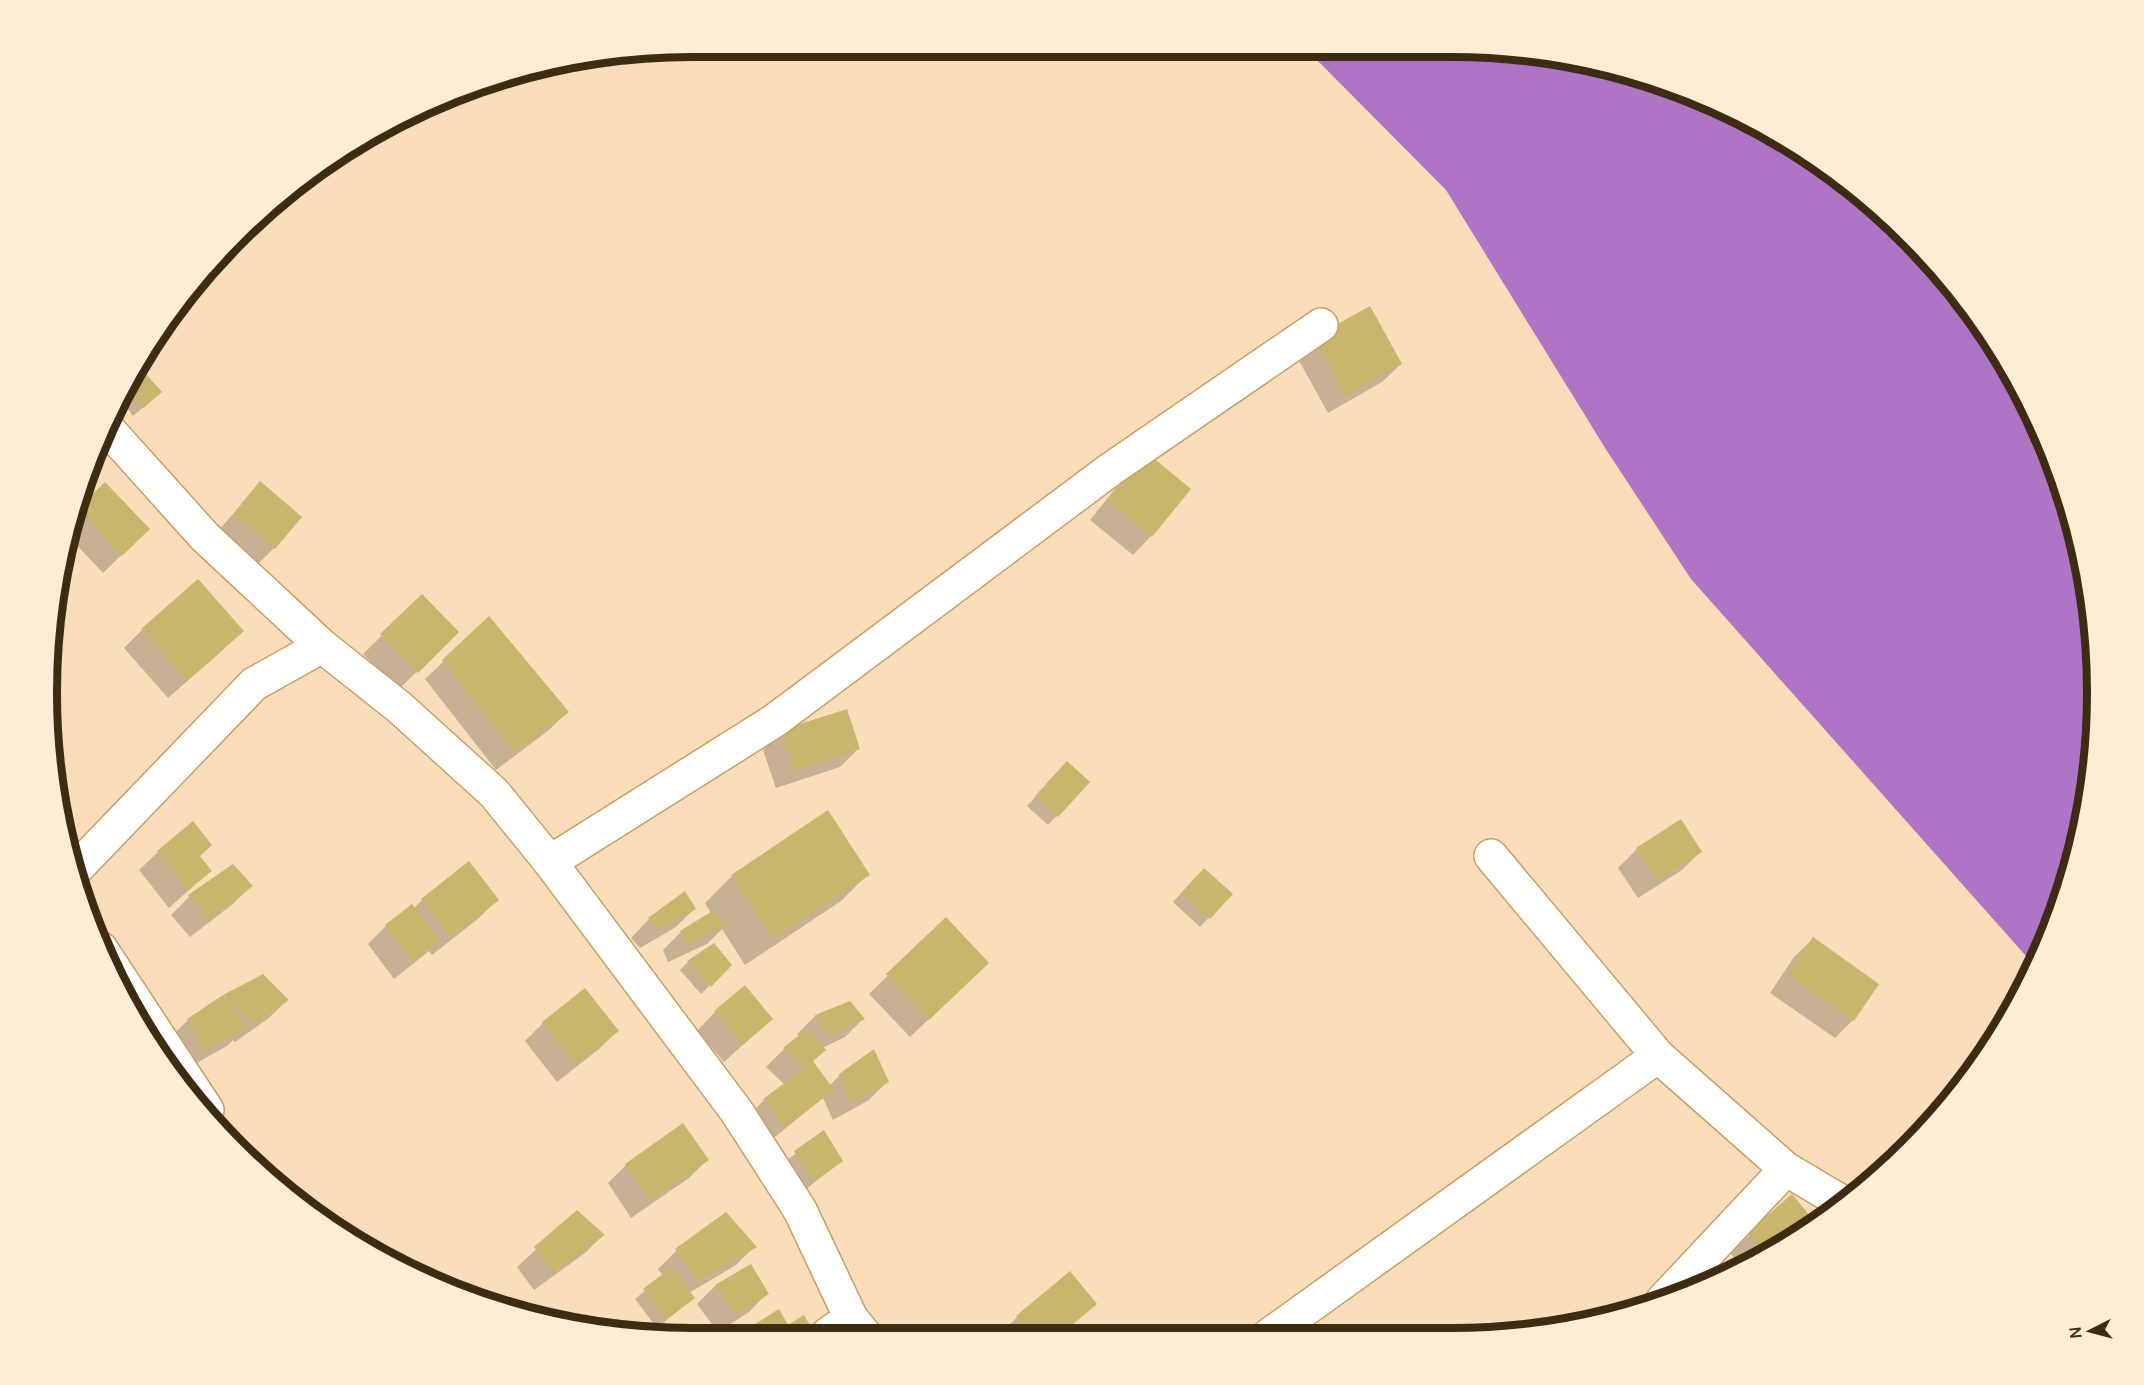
<svg xmlns="http://www.w3.org/2000/svg" width="2144" height="1385" font-family="Manrope,sans-serif">
<rect width="100%" height="100%" fill="#f9deb9"/>
<path fill="#ae74c6" d="M1309,52h227l163,44 76,37 102,74 87,92 67,107 44,119 21,125 -4,126 -29,124 -29,65 -343,-386 -84,-128 -161,-261z"/>
<g fill="#0003">
<path d="M1315,338l86,26 -19,18 -54,31 -31,-56z"/>
<path d="M145,375l6,26 -18,15 -13,-17z"/>
<path d="M1128,473l61,16 -38,47 -18,19 -43,-35z"/>
<path d="M261,483l13,65 -18,18 -40,-33z"/>
<path d="M105,484l43,45 -45,44 -33,-35 5,-25z"/>
<path d="M422,596l35,36 -59,58 -35,-36z"/>
<path d="M489,619l78,93 -18,18 -53,40 -71,-91z"/>
<path d="M142,630l82,19 -56,49 -44,-50z"/>
<path d="M782,732l76,17 -18,18 -64,21 -13,-38z"/>
<path d="M1058,772l30,10 -40,43 -21,-19z"/>
<path d="M1681,821l19,31 -18,18 -44,28 -20,-30 19,-19z"/>
<path d="M193,823l6,34 11,14 -41,37 -30,-38 19,-18z"/>
<path d="M233,866l18,20 -18,18 -43,33 -19,-22 18,-18z"/>
<path d="M868,874l-27,27 -96,64 -23,-36 -15,15 -39,18 -5,-12 18,-18 30,-19 -6,-10 27,-27z"/>
<path d="M1195,878l36,16 -31,33 -27,-25z"/>
<path d="M685,893l9,16 -18,18 -36,21 -9,-10 18,-19z"/>
<path d="M422,900h75l-18,18 -47,37 -3,-4 -35,28 -26,-35 18,-18 28,-18z"/>
<path d="M946,919l23,62 -59,56 -41,-43z"/>
<path d="M1813,939l40,81 -18,18 -65,-45 24,-36z"/>
<path d="M688,962l42,3 -29,29 -21,-24z"/>
<path d="M262,976l25,24 -18,18 -34,24 -2,-2 -6,6 -41,23 -16,-31 18,-18z"/>
<path d="M849,1003l14,16 -18,18 -23,11 -10,14 17,24 11,-11 47,7 -18,18 -36,20 -10,-22 -58,47 -19,-27 18,-18 21,-15 -19,-18 18,-18 15,-12 -2,-3 18,-18z"/>
<path d="M715,1012l56,7 -47,43 -27,-31z"/>
<path d="M543,1023l74,8 -18,18 -42,33 -32,-41z"/>
<path d="M823,1132l18,29 -36,29 -19,-29z"/>
<path d="M707,1160l-18,18 -58,40 -23,-35 18,-18z"/>
<path d="M1792,1197l23,27 -72,44 -13,-15z"/>
<path d="M577,1212l26,23 -18,18 -51,37 -17,-23z"/>
<path d="M725,1214l29,33 -18,18 -47,28 4,5 -36,30 -22,-29 28,-23 -5,-7 18,-18z"/>
<path d="M750,1266l17,27 -18,19 -31,20 -21,-28 18,-18z"/>
<path d="M1095,1304l-34,31h-61l17,-18z"/>
</g>
<g fill="#c8b66d">
<path d="M1370,306l32,58 -56,32 -32,-59z"/>
<path d="M145,373l17,19 -19,16 -16,-20z"/>
<path d="M1146,452l45,37 -39,48 -45,-36z"/>
<path d="M260,481l42,36 -27,32 -42,-35z"/>
<path d="M105,482l45,47 -28,27 -44,-48z"/>
<path d="M198,579l46,52 -57,50 -46,-52z"/>
<path d="M422,594l37,38 -41,41 -38,-39z"/>
<path d="M489,616l80,96 -54,41 -73,-93z"/>
<path d="M847,709l13,40 -66,22 -13,-41z"/>
<path d="M1067,761l23,21 -32,35 -23,-21z"/>
<path d="M828,810l42,65 -97,64 -42,-64z"/>
<path d="M1681,819l21,33 -45,29 -21,-33z"/>
<path d="M193,821l19,24 -12,11 12,15 -24,19 -31,-39z"/>
<path d="M469,861l30,39 -48,38 -30,-39z"/>
<path d="M233,864l20,22 -44,34 -21,-25z"/>
<path d="M1204,868l29,26 -23,25 -29,-26z"/>
<path d="M685,891l11,18 -37,21 -11,-12z"/>
<path d="M412,904l28,37 -27,21 -28,-37z"/>
<path d="M714,910l13,16 -41,19 -6,-14z"/>
<path d="M946,917l43,46 -60,57 -43,-46z"/>
<path d="M1813,937l66,47 -25,37 -67,-47z"/>
<path d="M714,943l18,22 -21,22 -24,-26z"/>
<path d="M263,974l26,26 -35,25 -31,-30z"/>
<path d="M745,985l28,34 -30,26 -29,-34z"/>
<path d="M585,988l34,43 -44,34 -33,-43z"/>
<path d="M223,995l24,33 -43,24 -17,-33z"/>
<path d="M850,1001l15,18 -36,18 -14,-22z"/>
<path d="M807,1029l19,21 -13,11 21,29 -50,38 -21,-29 42,-31 -22,-20z"/>
<path d="M874,1049l15,33 -37,21 -13,-29z"/>
<path d="M683,1123l26,37 -59,41 -25,-37z"/>
<path d="M824,1130l19,31 -29,21 -20,-31z"/>
<path d="M1792,1194l24,29 -51,32 -18,-22z"/>
<path d="M577,1210l28,25 -52,38 -19,-26z"/>
<path d="M726,1212l31,35 -59,35 -23,-33z"/>
<path d="M751,1264l18,30 -32,21 -22,-30z"/>
<path d="M672,1267l23,31 -29,22 -23,-31z"/>
<path d="M1070,1271l27,33 -37,31h-28l-16,-19z"/>
<path d="M779,1309l9,16 16,-10 11,19h-65l-3,-5z"/>
</g>
<g fill="none" stroke-linecap="round" stroke-linejoin="round">
<g stroke="#ca9f61" stroke-width="36">
<g id="minor">
<path d="M107,428l98,109 117,109 77,61 95,86 56,69 187,250 63,98 51,108 13,16"/>
<path d="M1491,856l167,200 128,113 59,35"/>
<path d="M550,862l224,-141 337,-252 210,-144"/>
<path d="M73,872l181,-188 68,-38"/>
<path d="M101,949l106,161"/>
<path d="M1663,1300l123,-131"/>
<path d="M828,1334l23,-16"/>
<path d="M1268,1336l390,-280"/>
</g>
</g>
<use href="#minor" stroke="#fff" stroke-width="33"/>
</g>
<path d="M0 0H2144V1385H0ZM692 57H1452A635 635 0 0 1 2087 692V693A635 635 0 0 1 1452 1328H692A635 635 0 0 1 57 693V692A635 635 0 0 1 692 57Z" fill="#ffecd4" fill-rule="evenodd"/>
<path fill="none" stroke="#3d2c11" stroke-width="8" d="M692 57H1452A635 635 0 0 1 2087 692V693A635 635 0 0 1 1452 1328H692A635 635 0 0 1 57 693V692A635 635 0 0 1 692 57Z"/>
<g transform="translate(2090 1331) rotate(264)" stroke="#ffecd4" stroke-width="4.5" paint-order="stroke">
<path d="M0-4.5L10 22L0 15L-10 22Z" fill="#3d2c11"/>
<text y="-9" font-size="16" font-weight="bold" text-anchor="middle" fill="#3d2c11">N</text>
</g>
</svg>
